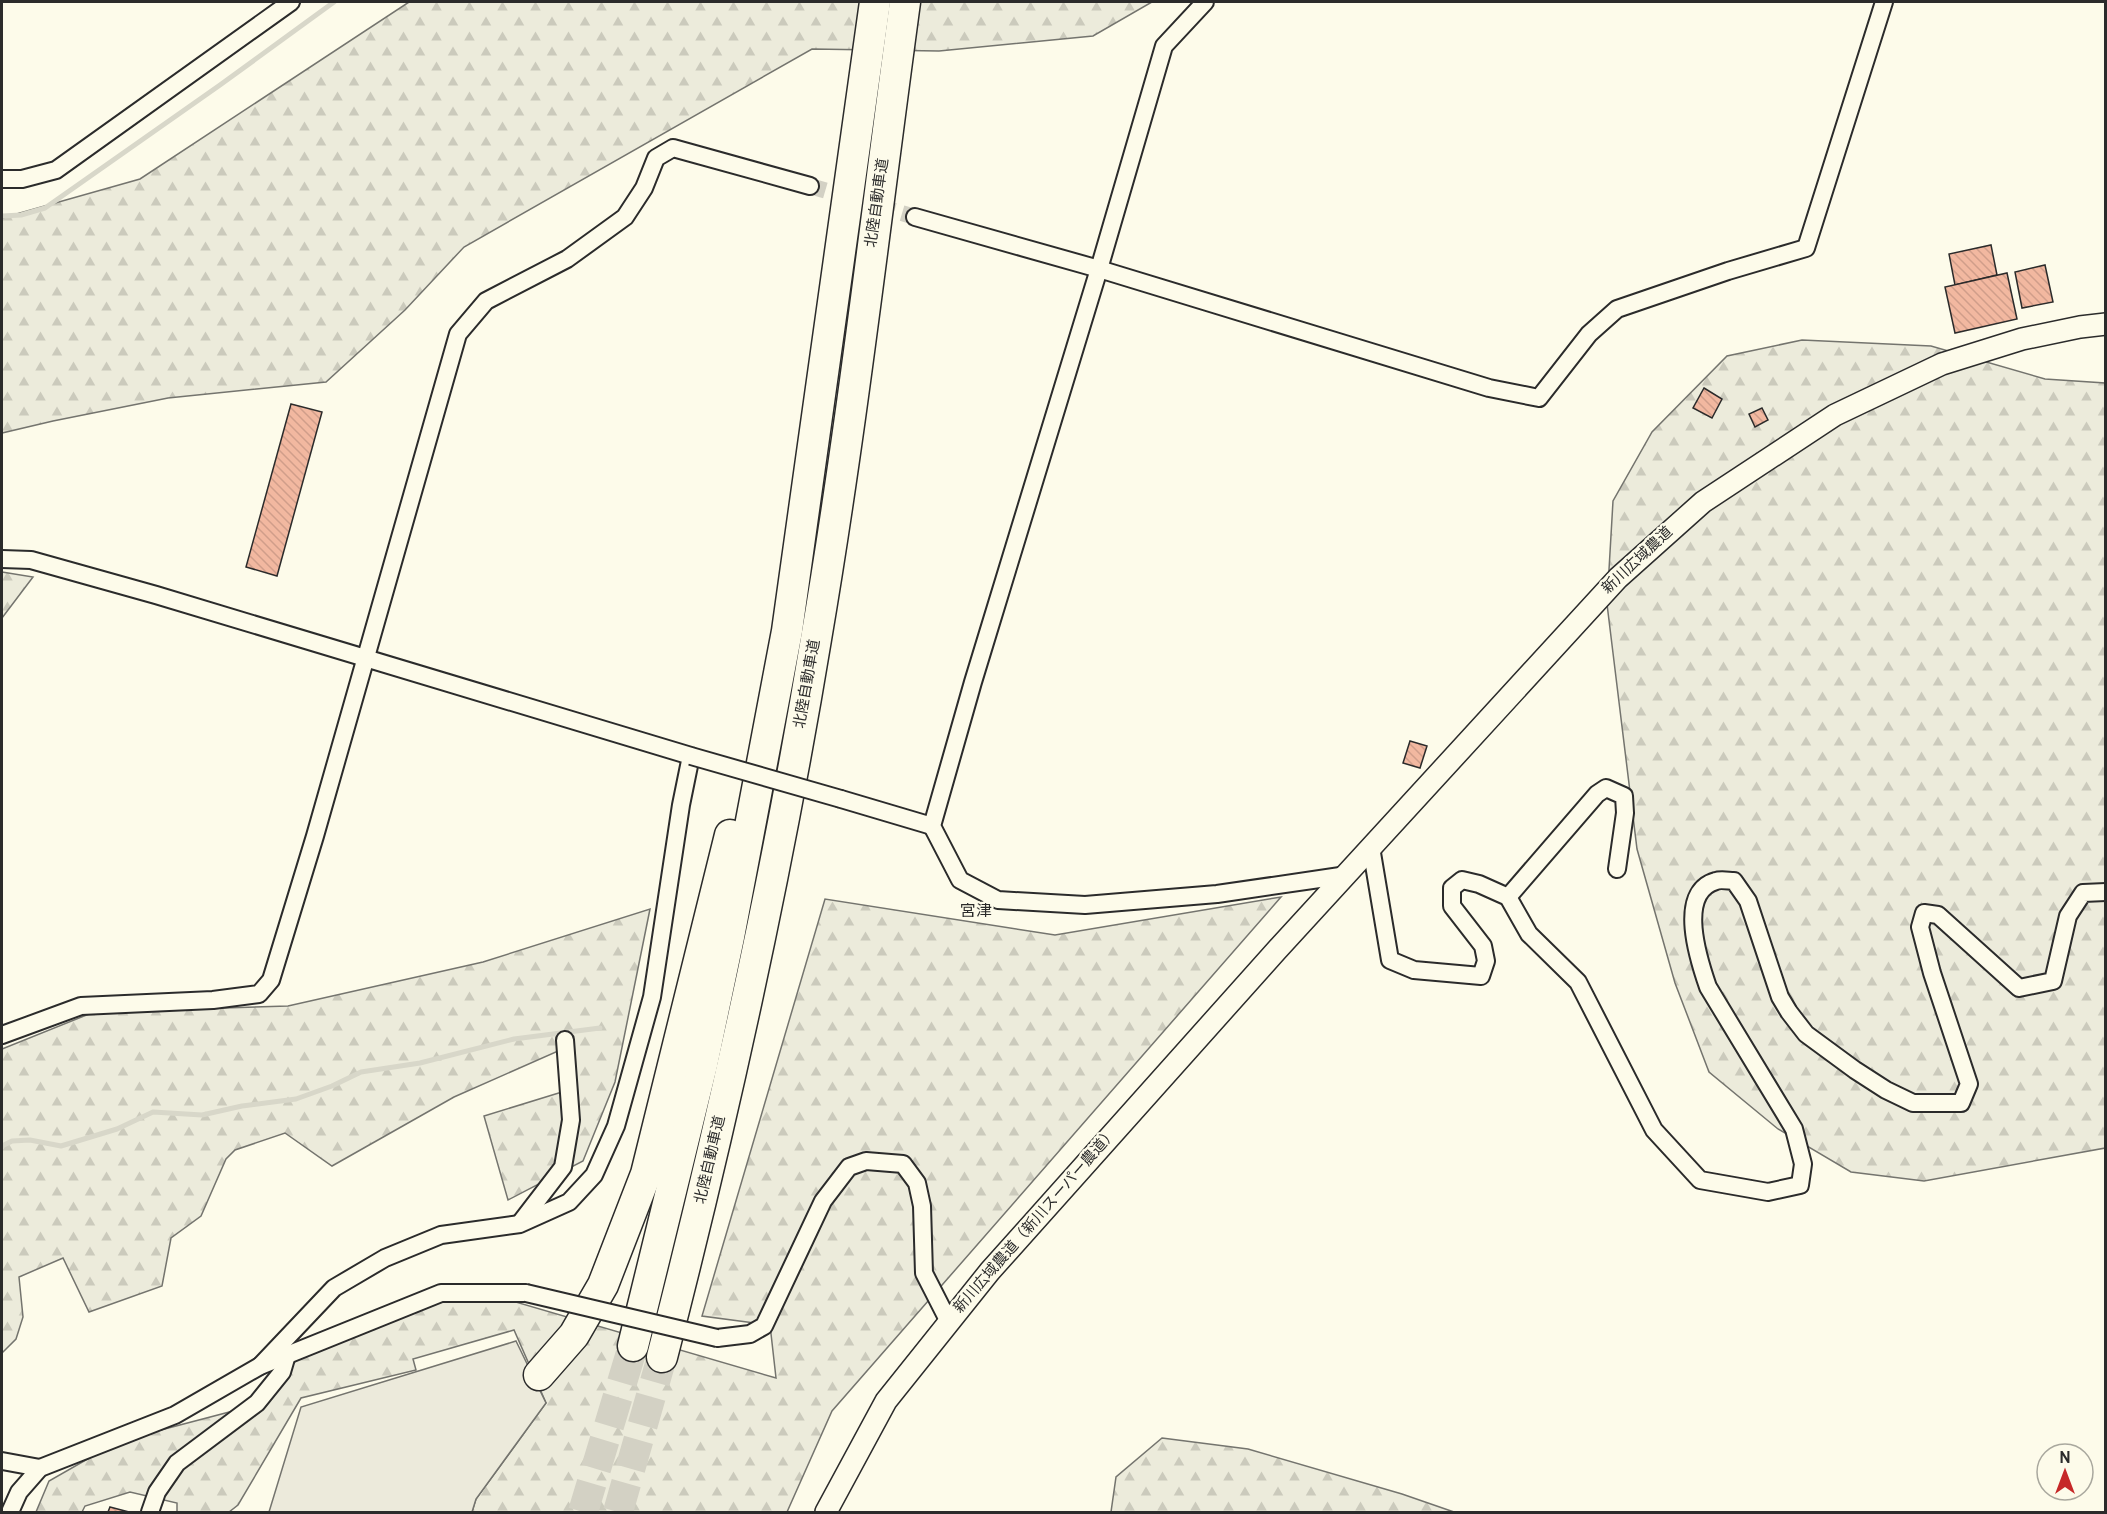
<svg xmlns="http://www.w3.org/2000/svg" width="2107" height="1514" font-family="Overpass,'Noto Sans JP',sans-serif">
<defs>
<pattern id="forest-firs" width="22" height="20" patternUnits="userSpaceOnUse" patternTransform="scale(1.5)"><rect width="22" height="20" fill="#ecebdb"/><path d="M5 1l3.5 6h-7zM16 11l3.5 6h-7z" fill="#cbcabc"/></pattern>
<pattern id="building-back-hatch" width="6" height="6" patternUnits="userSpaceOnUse" patternTransform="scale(1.5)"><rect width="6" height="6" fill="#f2b8a0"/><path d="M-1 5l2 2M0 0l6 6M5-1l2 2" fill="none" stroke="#d09e8a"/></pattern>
</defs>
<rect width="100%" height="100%" fill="#fdfbea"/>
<g fill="url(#forest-firs)" stroke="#74746e" stroke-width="1.5">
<path d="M409,2h743l-59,34 -154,15 -127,-2 -348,198 -59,63 -79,72 -158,16 -115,23 -51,12v-215l138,-39z"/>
<path d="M1802,340l129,6 114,33 60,4v765l-181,33 -73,-9 -73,-43 -69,-57 -34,-89 -38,-134 -30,-245 6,-103 39,-69 75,-76z"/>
<path d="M2,572l31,5 -31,41z"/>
<path d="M1281,897l-449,514 -45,101h-315l4,-13 70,-96 -32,-73 -101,29 3,11 -115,28 -63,107 -9,7h-52v-9l-47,-11 -45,14 -3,6h-46l13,-31 70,-40 114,-30 46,-23 25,-45 74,-33 76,-26 322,94 -6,-53 -68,-9 123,-417 230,36z"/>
<path d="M650,909l-35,173 -32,79 -75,39 -24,-84 91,-28 -8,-41 -113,50 -122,69 -47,-33 -50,17 -9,9 -25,57 -30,22 -9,48 -73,26 -26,-54 -44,19 4,40 -7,22 -14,14v-304l92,-37 194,-6 195,-44z"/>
<path d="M1162,1438l86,11 154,45 52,18h-343l5,-35z"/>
</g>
<path fill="#eceadb" stroke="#74746e" stroke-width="1.5" d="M516,1341l30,62 -70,96 -4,13h-203l32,-105z"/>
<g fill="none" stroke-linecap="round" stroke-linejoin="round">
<g stroke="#d8d7c9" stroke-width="5">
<path d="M2,216l19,-1 24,-7 175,-123 114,-83"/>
<path d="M2,1146l10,-5 18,-1 31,6 56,-17 36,-17 49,3 40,-9 54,-7 36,-13 29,-14 59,-9 94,-24 86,-11"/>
</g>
</g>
<g fill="url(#building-back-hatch)" stroke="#2b2b2b" stroke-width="1.5">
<path d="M1991,245l6,30 -42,10 -6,-31z"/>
<path d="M2045,265l8,37 -31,6 -7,-36z"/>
<path d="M2007,273l10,46 -62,14 -10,-46z"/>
<path d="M1704,388l18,11 -10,19 -19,-10z"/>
<path d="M291,404l31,8 -45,164 -31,-9z"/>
<path d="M1762,408l6,12 -13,7 -6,-13z"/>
<path d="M1410,741l17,5 -7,22 -17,-5z"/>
<path d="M110,1507l19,5h-21z"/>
</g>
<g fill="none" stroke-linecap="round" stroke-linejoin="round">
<path stroke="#d3d1c4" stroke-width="16" stroke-dasharray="16 8" stroke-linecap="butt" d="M810,186l105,31"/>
<g stroke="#d3d1c4" stroke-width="30" stroke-dasharray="30 15" stroke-linecap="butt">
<path d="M583,1512l50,-166"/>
<path d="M618,1512l44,-155"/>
</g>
<g stroke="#2b2b2b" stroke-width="20">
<g id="minor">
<path d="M1205,2l-41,44 -65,223 -126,413 -41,144 28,54 38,20 87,5 132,-11 130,-19"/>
<path d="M2,179h20l34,-9 235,-168"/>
<path d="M915,217l184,52 390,119 50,10 50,-64 28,-25 111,-38 78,-23 78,-246"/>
<path d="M2,559l29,1 125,35 535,161 -10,49 -29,192 -36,129 -22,49 -25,27 -49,22 -79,11 -56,23 -51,30 -74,78"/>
<path d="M841,799l91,27"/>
<path d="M1371,847l19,113 24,10 67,6 5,-15 -3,-15 -31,-40v-18l10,-8 17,4 29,13 21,37 49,48 76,148 46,50 68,12 32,-7 3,-21 -9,-35 -86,-142c-9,-26 -32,-95 8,-106 5,-2 13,0 18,0l14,20 32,96 9,15 17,22 49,36 31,20 27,13h48l8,-19 -37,-111 -12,-46 4,-14 14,2 81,73 34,-7 15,-65 15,-23 23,-1"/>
<path d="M1508,897l89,-103 9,-6 18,8 1,17 -8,56"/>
<path d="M2,1035l79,-29 132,-6 46,-6 12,-14 44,-144 143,-502 28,-33 81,-42 58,-42 19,-29 12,-30 17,-10 137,38"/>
<path d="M520,1223l43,-56 8,-47 -6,-80"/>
<path d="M717,1338l33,-4 14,-8 59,-125 26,-34 17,-6 37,3 14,19 5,23 2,67 25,49"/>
<path d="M2,1461l38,7"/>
<path d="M10,1512l9,-20 21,-24 135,-53 85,-49 181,-73h85"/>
<path d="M150,1512l7,-20 20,-29 80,-60 25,-31 5,-17"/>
</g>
</g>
<g stroke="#2b2b2b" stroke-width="24">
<path id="tertiary" d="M826,1512l60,-111 104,-130 286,-320 342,-373 85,-76 132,-87 107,-51 80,-25 58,-12 26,-3"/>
</g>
<g stroke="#2b2b2b" stroke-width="33">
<g id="motorway">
<path d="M633,1346l69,-281 27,-128 58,-306 88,-629"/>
<path d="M662,1357c61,-237 114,-476 154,-718 36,-211 60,-425 89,-637"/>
<path d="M539,1375l35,-40 29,-50 43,-111 84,-339"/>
</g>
</g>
<use href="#minor" stroke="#fdfbea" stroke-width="16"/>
<use href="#tertiary" stroke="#fdfbea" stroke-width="21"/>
<use href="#motorway" stroke="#fdfbea" stroke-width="30"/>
<g stroke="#2b2b2b" stroke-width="20" stroke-linecap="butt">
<g id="minor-bridge">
<path d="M691,756l150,43"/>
<path d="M526,1293l191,45"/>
</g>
</g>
<use href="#minor-bridge" stroke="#fdfbea" stroke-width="16"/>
</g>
<g text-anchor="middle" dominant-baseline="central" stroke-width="4.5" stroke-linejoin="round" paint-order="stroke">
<g font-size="15" fill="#2b2b2b" stroke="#fdfbea">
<text transform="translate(878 203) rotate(-82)">北陸自動車道</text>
<text transform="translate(1638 561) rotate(-43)">新川広域農道</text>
<text transform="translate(808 684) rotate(-80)">北陸自動車道</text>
<text transform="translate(711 1160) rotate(-77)">北陸自動車道</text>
<text transform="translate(1036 1221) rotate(-49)">新川広域農道（新川スーパー農道）</text>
</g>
<g font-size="16" fill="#2b2b2b" stroke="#fdfbea">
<text x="976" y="912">宮津</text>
</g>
</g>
<rect width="2107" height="1514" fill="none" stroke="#2b2b2b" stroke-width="6"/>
<g transform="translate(2065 1472)"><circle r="28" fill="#fdfbea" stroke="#a9a89e" stroke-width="1.5"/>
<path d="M0-4.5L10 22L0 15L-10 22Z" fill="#c62828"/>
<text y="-9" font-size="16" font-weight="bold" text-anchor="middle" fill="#2b2b2b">N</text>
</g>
</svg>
